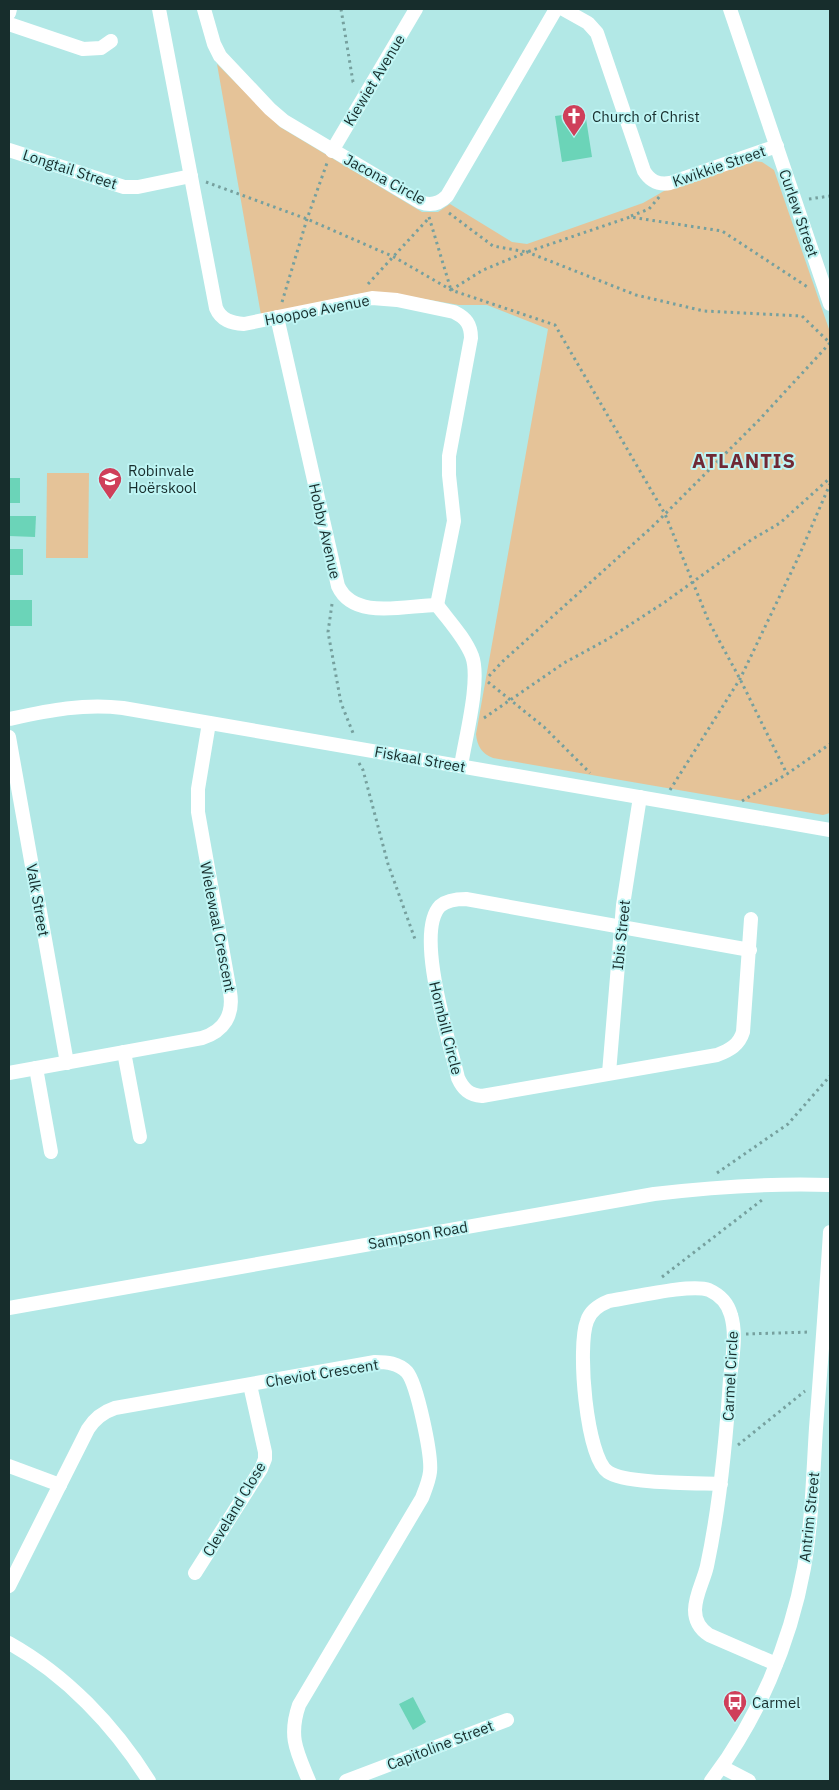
<svg xmlns="http://www.w3.org/2000/svg" width="839" height="1790" font-family="'IBM Plex Sans',sans-serif">
<rect width="100%" height="100%" fill="#b2e8e6"/>
<g fill="#e5c398">
<path d="M217,64l63,63 142,85h16l12,-8 62,38 15,2 116,-41 21,-12 89,-30 9,1 12,8 56,162v481l-7,2 -330,-57c-11,-4 -16,-12 -17,-24l72,-405 -61,-24h-28l-69,-12 -19,-1 -19,3 -91,20z"/>
<path d="M47,473h42l-1,85h-42z"/>
</g>
<g fill="#6bd4b8">
<path d="M585,112l7,45 -30,5 -7,-46z"/>
<rect x="9" y="478" width="11" height="25"/>
<path d="M9,516h27l-1,21 -26,-1z"/>
<rect x="9" y="549" width="14" height="26"/>
<rect x="9" y="600" width="23" height="26"/>
<path d="M413,1697l13,25 -13,8 -14,-26z"/>
</g>
<g fill="none" stroke-linecap="round" stroke-linejoin="round">
<g stroke="#76a09e" stroke-width="3" stroke-dasharray="2.5 4" stroke-linecap="butt">
<path d="M341,9l12,73 3,2"/>
<path d="M206,182l101,37 87,38 57,33 104,35 110,189 44,108 31,57 47,95"/>
<path d="M809,199l21,-3"/>
<path d="M449,213l44,33 34,6 103,-35 92,14 87,57"/>
<path d="M631,216l18,-7 11,-13"/>
<path d="M429,217l22,73"/>
<path d="M368,284l60,-65"/>
<path d="M451,290l32,-20 44,-18 109,43 68,16 98,5 28,27"/>
<path d="M282,302l25,-83 20,-56"/>
<path d="M332,604l-4,28 13,71 12,30"/>
<path d="M489,676l13,-14 150,-135 107,-107 71,-77"/>
<path d="M488,682l56,45 46,46"/>
<path d="M484,718l80,-55 44,-24 57,-37 86,-62 29,-17 50,-45"/>
<path d="M359,763l4,7 25,94 28,78"/>
<path d="M670,790l70,-111 58,-121 32,-74"/>
<path d="M742,801l45,-27 43,-30"/>
<path d="M717,1173l71,-49 42,-48"/>
<path d="M662,1277l100,-77"/>
<path d="M746,1334l64,-2"/>
<path d="M738,1445l67,-54"/>
</g>
<g stroke="#fff" stroke-width="14">
<path d="M159,9l57,299c5,12 15,15 28,16l128,-26 25,2 57,12c12,6 17,12 17,26l-22,118v19l5,46 -17,84"/>
<path d="M204,9l10,35 6,12 50,53 14,12 136,81c10,4 19,2 27,-6l109,-187"/>
<path d="M563,9l25,14 9,10 47,138c6,10 14,14 26,12l107,-37"/>
<path d="M730,9l100,295"/>
<path d="M9,13l1,-4"/>
<path d="M9,24l74,25 18,-1 10,-7"/>
<path d="M9,150l115,37h14l53,-11"/>
<path d="M332,151l84,-142"/>
<path d="M277,317l61,269c16,35 69,19 99,19"/>
<path d="M437,605c12,16 28,33 35,51 9,24 -7,83 -11,110"/>
<path d="M9,719c38,-8 74,-16 114,-11l707,122"/>
<path d="M9,737l58,326"/>
<path d="M750,950l-284,-51c-9,0 -19,1 -26,7 -26,27 10,137 18,172 5,11 11,17 24,18l235,-41c13,-5 22,-10 26,-23l8,-113"/>
<path d="M124,1052l16,85"/>
<path d="M36,1068l15,84"/>
<path d="M9,1073l193,-35c22,-7 32,-23 28,-46l-32,-180v-23l11,-66"/>
<path d="M609,1073l14,-168 17,-108"/>
<path d="M9,1308l645,-114c59,-7 117,-11 176,-9"/>
<path d="M9,1466l51,19"/>
<path d="M721,1484c-24,-1 -96,0 -113,-12 -22,-15 -31,-126 -21,-151 3,-10 12,-16 22,-20 22,-3 82,-18 100,-11 11,5 19,14 22,25 6,20 1,44 -1,64 -4,63 -10,126 -23,187 -3,14 -12,29 -12,44 0,11 5,19 14,25l67,29"/>
<path d="M195,1573l66,-104 4,-10v-7l-15,-67"/>
<path d="M9,1586l79,-157c7,-11 15,-17 27,-21l260,-46c12,0 23,1 32,10 10,12 25,83 23,100 -1,9 -5,18 -8,26l-123,207c-11,32 -2,47 10,76"/>
<path d="M9,1643c57,32 105,82 140,138"/>
<path d="M722,1767l27,14"/>
<path d="M346,1781l161,-61"/>
<path d="M711,1781c47,-62 79,-137 93,-213 8,-46 9,-93 12,-140 5,-65 10,-131 14,-196"/>
</g>
</g>
<defs>
<g id="church-pin" transform="scale(1.25)"><path d="M0 17L-7.5 6A9.5 9.5 0 1 1 7.5 6Z" fill="#cf3f5a" stroke="#bff5f4"/><path d="M-1.2-6h2.4v3.5h3.3v2.4h-3.3V6h-2.4V-.1h-3.3v-2.4h3.3Z" fill="#fff"/></g>
<g id="school-pin" transform="scale(1.25)"><path d="M0 17L-7.5 6A9.5 9.5 0 1 1 7.5 6Z" fill="#cf3f5a" stroke="#bff5f4"/><path d="M0-5L7-2L0 1L-7-2ZM-4 1L0 2.5L4 1V4Q0 6-4 4Z" fill="#fff"/></g>
<g id="bus-pin" transform="scale(1.25)"><path d="M0 17L-7.5 6A9.5 9.5 0 1 1 7.5 6Z" fill="#cf3f5a" stroke="#bff5f4"/><path d="M-5-6H5V4H4V6H2V4H-2V6H-4V4H-5ZM-3.5-4V0h7V-4ZM-3.5 1.2v1.5H-2V1.2ZM2 1.2v1.5H3.5V1.2Z" fill="#fff"/></g>
</defs>
<g fill-rule="evenodd">
<use href="#church-pin" x="574" y="116"/>
<use href="#school-pin" x="110" y="479"/>
<use href="#bus-pin" x="735" y="1702"/>
</g>
<g text-anchor="middle" dominant-baseline="central" stroke-width="4" stroke-linejoin="round" paint-order="stroke">
<g font-size="15" fill="#172d2c" stroke="#bff5f4">
<text transform="translate(374 80) rotate(-59)">Kiewiet Avenue</text>
<text transform="translate(719 166) rotate(-19)">Kwikkie Street</text>
<text transform="translate(70 169) rotate(18)">Longtail Street</text>
<text transform="translate(385 179) rotate(28)">Jacona Circle</text>
<text transform="translate(799 213) rotate(71)">Curlew Street</text>
<text transform="translate(317 310) rotate(-11)">Hoopoe Avenue</text>
<text transform="translate(325 531) rotate(77)">Hobby Avenue</text>
<text transform="translate(420 759) rotate(10)">Fiskaal Street</text>
<text transform="translate(38 900) rotate(80)">Valk Street</text>
<text transform="translate(218 927) rotate(79)">Wielewaal Crescent</text>
<text transform="translate(621 935) rotate(-84)">Ibis Street</text>
<text transform="translate(446 1028) rotate(76)">Hornbill Circle</text>
<text transform="translate(418 1235) rotate(-10)">Sampson Road</text>
<text transform="translate(322 1373) rotate(-9)">Cheviot Crescent</text>
<text transform="translate(730 1376) rotate(-87)">Carmel Circle</text>
<text transform="translate(234 1509) rotate(-59)">Cleveland Close</text>
<text transform="translate(809 1517) rotate(-84)">Antrim Street</text>
<text transform="translate(440 1745) rotate(-21)">Capitoline Street</text>
</g>
<g font-size="15" fill="#172d2c" stroke="#bff5f4" text-anchor="start">
<text x="592" y="116">Church of Christ</text>
<text x="128" y="470">Robinvale<tspan x="128" dy="17">Hoërskool</tspan></text>
<text x="752" y="1702">Carmel</text>
</g>
<g font-size="20" font-weight="bold" letter-spacing="1" fill="#702934" stroke="#bff5f4">
<text x="744" y="460">ATLANTIS</text>
</g>
</g>
<rect width="839" height="1790" fill="none" stroke="#172d2c" stroke-width="20"/>
</svg>
